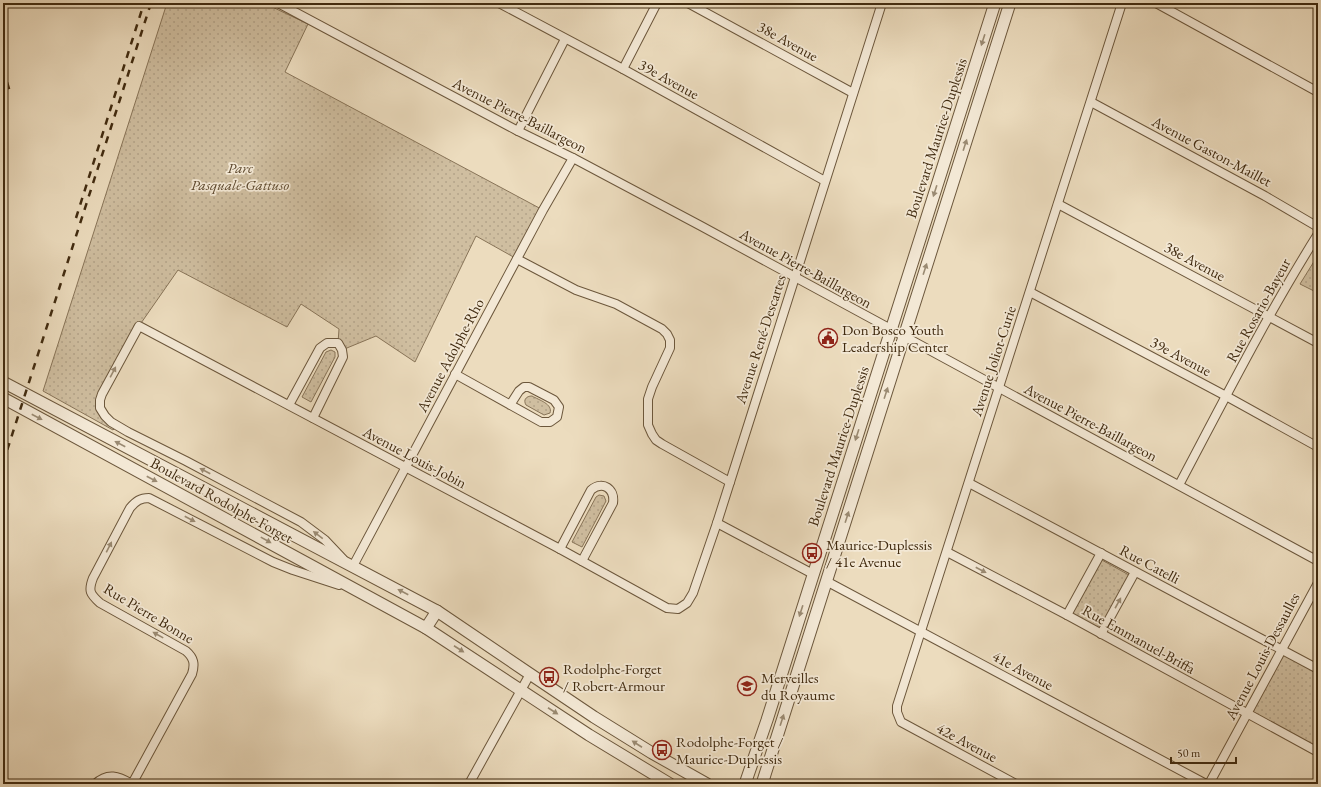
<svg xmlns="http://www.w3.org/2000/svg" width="1321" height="787" font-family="'EB Garamond',serif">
<defs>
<pattern id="grass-dots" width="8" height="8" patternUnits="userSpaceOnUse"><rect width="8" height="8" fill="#cfbea0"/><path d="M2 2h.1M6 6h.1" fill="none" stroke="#b3a389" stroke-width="1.8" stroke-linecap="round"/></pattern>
</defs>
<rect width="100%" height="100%" fill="#ecdcbe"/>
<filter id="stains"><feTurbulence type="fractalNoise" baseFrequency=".005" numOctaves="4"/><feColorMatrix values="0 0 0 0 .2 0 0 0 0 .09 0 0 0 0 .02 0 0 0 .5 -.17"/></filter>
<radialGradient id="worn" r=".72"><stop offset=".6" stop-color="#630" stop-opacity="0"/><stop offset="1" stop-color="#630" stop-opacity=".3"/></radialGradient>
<g fill="url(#grass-dots)" stroke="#887458">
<path d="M167,3h99v1l42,20 -23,48 258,138 -26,49 -41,-23 -61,126 -39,-26 -34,14 -4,-7 1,-14 -38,-25 -14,23 -109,-57 -39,56 -37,68 -2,14 18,17 -5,5 -70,-39z"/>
<path d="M1318,255v38l-18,-9z"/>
<path d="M331,350l4,2v5l-24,45 -9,-5 24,-45z"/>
<path d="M532,396c7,4 21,8 18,17l-6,2 -18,-10c-3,-5 0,-9 6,-9z"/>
<path d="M599,495l5,1 2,5 -24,46 -10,-5 24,-45z"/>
<path d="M1100,559l29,16 -29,54 -29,-16z"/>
<path d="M1281,649l37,20v83l-71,-38z"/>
</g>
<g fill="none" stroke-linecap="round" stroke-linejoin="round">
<g stroke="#6c573c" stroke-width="10">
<g id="minor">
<path d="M278,3l240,128 55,27 128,68 617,335"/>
<path d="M499,3l124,66 202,112"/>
<path d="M688,3l165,90"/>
<path d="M1156,3l162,89"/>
<path d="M623,69l34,-66"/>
<path d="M1091,102l174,94 53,31"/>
<path d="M518,131l47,-92"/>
<path d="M1058,204l260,139"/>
<path d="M517,259l59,31 40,14 46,25 5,5 3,6v8l-18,39 -4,12v26l4,9 4,6 6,4 68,38"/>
<path d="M1030,292l196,104 92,51"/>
<path d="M455,374l86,48h9l7,-5 2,-10 -5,-7 -25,-13h-5l-5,4 -9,14"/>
<path d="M289,405l31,-57 7,-5h11l4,7 1,7 -30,61"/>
<path d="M969,483l349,186"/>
<path d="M1179,485c45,-85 88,-170 139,-251"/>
<path d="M717,523l96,51"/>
<path d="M560,549l31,-59c12,-10 24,-1 22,13l-31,58"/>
<path d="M947,552l120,63 251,137"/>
<path d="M343,559l-18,-19 -24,-18 -115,-61 -58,-29 -17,-10 -6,-6 -5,-8v-8l2,-6 37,-68 421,223 107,59 11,1 9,-6 6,-10 24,-70 165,-520"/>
<path d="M353,566l190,-356 30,-52"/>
<path d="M826,581l380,203"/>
<path d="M1067,615l34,-62"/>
<path d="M1101,634l34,-62"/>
<path d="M95,784c13,-12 23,-8 37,0l60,-110c3,-10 2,-16 -6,-23l-86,-48c-10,-9 -12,-12 -7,-25l37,-70c6,-7 10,-10 19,-10l124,64 20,8 46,15"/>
<path d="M469,784l61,-110"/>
<path d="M1016,784l-115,-62 -4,-10v-6l225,-703"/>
<path d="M1209,784l109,-201"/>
</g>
</g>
<g stroke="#6c573c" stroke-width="13">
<g id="tertiary">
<path d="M3,382l434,229 93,63 64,43 58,36 55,31"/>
<path d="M3,398l423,230 163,107 81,49"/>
<path d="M426,628l11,-17"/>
<path d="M745,784l22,-64 228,-717"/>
<path d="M762,784l248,-781"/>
</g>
</g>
<use href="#minor" stroke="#f3e8d5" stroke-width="8"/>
<use href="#tertiary" stroke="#f3e8d5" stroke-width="11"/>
<g stroke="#412b10" stroke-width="2.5" stroke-dasharray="7 7" stroke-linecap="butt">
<path d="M3,69l7,23"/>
<path d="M76,218l68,-215"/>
<path d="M3,463l148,-460"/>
</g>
</g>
<defs><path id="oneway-solid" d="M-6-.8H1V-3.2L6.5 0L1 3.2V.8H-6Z"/></defs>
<g fill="#9a8a72">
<use href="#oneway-solid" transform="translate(983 40) rotate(108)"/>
<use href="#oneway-solid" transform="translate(965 145) rotate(-72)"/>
<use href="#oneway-solid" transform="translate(935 191) rotate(108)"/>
<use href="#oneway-solid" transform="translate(925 269) rotate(-72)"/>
<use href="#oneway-solid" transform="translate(113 372) rotate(-62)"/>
<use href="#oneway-solid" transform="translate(886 393) rotate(-72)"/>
<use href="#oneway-solid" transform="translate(37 417) rotate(28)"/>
<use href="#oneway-solid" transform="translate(857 435) rotate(108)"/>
<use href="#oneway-solid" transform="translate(120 444) rotate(-152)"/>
<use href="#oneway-solid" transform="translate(205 471) rotate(-152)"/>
<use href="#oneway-solid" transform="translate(152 479) rotate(28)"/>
<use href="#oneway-solid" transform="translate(847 517) rotate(-72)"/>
<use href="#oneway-solid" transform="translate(190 519) rotate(28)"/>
<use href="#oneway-solid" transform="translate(318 535) rotate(-143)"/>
<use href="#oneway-solid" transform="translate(266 540) rotate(29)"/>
<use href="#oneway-solid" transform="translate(109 547) rotate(-63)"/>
<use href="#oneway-solid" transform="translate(981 570) rotate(28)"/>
<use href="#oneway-solid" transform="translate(403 592) rotate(-152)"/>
<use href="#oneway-solid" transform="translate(1118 603) rotate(-61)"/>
<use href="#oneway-solid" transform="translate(801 611) rotate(108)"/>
<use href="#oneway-solid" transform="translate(158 635) rotate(-151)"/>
<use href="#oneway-solid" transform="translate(459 649) rotate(33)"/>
<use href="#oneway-solid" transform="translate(553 711) rotate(33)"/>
<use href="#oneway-solid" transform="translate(782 720) rotate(-72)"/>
<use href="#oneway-solid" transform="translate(637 744) rotate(-147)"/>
</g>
<defs>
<g id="civic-ring" transform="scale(1)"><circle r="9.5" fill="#f3e8d5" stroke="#8f2418" stroke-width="1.5"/><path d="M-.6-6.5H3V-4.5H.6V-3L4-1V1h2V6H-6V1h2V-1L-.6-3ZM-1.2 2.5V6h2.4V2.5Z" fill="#8f2418"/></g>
<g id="bus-ring" transform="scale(1)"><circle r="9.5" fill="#f3e8d5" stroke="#8f2418" stroke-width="1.5"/><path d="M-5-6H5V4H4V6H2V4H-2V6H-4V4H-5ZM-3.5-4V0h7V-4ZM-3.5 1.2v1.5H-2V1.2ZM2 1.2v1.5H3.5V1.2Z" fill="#8f2418"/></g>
<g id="school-ring" transform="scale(1)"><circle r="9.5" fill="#f3e8d5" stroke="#8f2418" stroke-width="1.5"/><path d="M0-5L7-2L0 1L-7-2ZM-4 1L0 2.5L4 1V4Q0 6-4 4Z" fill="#8f2418"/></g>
</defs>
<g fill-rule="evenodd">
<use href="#civic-ring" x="828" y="338"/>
<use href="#bus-ring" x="812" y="553"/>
<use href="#bus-ring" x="549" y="677"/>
<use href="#school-ring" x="747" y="686"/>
<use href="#bus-ring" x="662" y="750"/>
</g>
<g text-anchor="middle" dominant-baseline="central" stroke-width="3.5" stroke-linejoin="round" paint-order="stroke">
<g font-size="15" fill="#412b10" stroke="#f3e8d5">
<text transform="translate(788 41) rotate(29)">38e Avenue</text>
<text transform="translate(669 79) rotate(29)">39e Avenue</text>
<text transform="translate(520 115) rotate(27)">Avenue Pierre-Baillargeon</text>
<text transform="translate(936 138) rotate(-72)">Boulevard Maurice-Duplessis</text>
<text transform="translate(1212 151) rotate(28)">Avenue Gaston-Maillet</text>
<text transform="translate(1195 261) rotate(28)">38e Avenue</text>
<text transform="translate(806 268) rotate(29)">Avenue Pierre-Baillargeon</text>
<text transform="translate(1258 310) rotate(-61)">Rue Rosario-Bayeur</text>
<text transform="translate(760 339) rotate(-72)">Avenue René-Descartes</text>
<text transform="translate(450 355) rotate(-62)">Avenue Adolphe-Rho</text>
<text transform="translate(1181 356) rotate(28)">39e Avenue</text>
<text transform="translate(993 361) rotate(-72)">Avenue Joliot-Curie</text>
<text transform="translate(1091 422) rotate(28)">Avenue Pierre-Baillargeon</text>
<text transform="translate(838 446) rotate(-72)">Boulevard Maurice-Duplessis</text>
<text transform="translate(415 457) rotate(28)">Avenue Louis-Jobin</text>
<text transform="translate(222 500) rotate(29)">Boulevard Rodolphe-Forget</text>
<text transform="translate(1150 564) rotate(28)">Rue Catelli</text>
<text transform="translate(149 613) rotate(31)">Rue Pierre Bonne</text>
<text transform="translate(1139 639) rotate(29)">Rue Emmanuel-Briffa</text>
<text transform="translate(1262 656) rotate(-62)">Avenue Louis-Dessaulles</text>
<text transform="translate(1023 670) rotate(28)">41e Avenue</text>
<text transform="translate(967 742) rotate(28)">42e Avenue</text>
</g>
<g font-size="15" font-style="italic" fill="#5d482d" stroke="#f3e8d5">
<text x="240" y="167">Parc<tspan x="240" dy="17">Pasquale-Gattuso</tspan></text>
</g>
<g font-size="15" fill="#412b10" stroke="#f3e8d5" text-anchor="start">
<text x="842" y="329">Don Bosco Youth<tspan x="842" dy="17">Leadership Center</tspan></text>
<text x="826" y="544">Maurice-Duplessis<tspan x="826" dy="17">/ 41e Avenue</tspan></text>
<text x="563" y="668">Rodolphe-Forget<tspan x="563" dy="17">/ Robert-Armour</tspan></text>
<text x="761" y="677">Merveilles<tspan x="761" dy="17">du Royaume</tspan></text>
<text x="676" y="741">Rodolphe-Forget /<tspan x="676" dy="17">Maurice-Duplessis</tspan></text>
</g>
</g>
<rect width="1321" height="787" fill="none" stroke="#ecdcbe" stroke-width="16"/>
<rect x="4" y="4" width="1313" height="779" fill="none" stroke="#412b10" stroke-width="2"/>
<rect x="8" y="8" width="1305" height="771" fill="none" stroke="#412b10"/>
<path d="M1171 757v6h65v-6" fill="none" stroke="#412b10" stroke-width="2"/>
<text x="1177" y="757" font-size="12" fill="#412b10" stroke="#f3e8d5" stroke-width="3" paint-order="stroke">50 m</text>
<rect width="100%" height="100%" filter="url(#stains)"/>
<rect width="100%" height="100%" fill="url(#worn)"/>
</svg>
